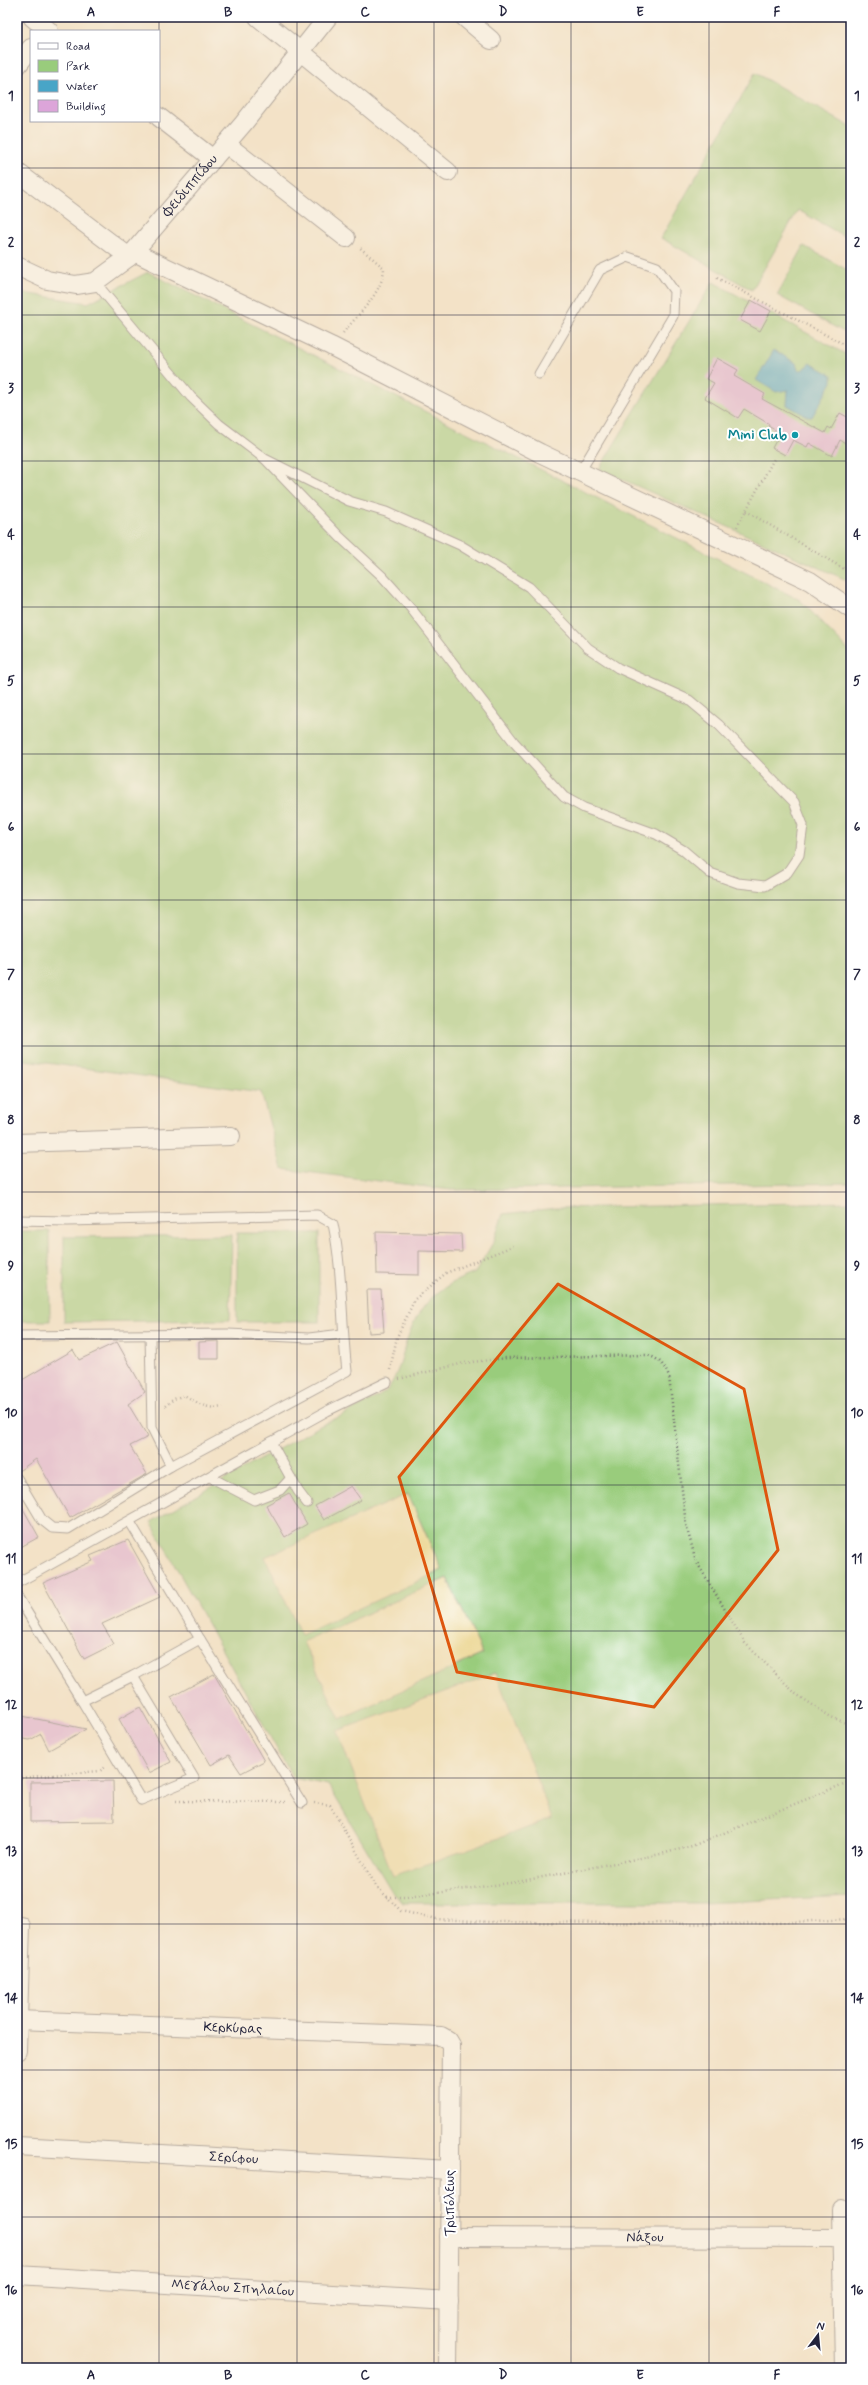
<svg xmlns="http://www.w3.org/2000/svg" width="868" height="2385" font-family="Mynerve,sans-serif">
<rect width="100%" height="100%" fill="#fff"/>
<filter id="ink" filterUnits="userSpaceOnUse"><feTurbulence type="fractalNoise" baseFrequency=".025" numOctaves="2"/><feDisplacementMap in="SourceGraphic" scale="8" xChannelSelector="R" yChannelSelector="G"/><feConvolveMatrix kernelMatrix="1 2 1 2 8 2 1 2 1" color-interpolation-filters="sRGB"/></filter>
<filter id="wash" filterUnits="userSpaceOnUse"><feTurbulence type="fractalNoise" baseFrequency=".012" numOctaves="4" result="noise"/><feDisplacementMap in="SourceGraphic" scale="16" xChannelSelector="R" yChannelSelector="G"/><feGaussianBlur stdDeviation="0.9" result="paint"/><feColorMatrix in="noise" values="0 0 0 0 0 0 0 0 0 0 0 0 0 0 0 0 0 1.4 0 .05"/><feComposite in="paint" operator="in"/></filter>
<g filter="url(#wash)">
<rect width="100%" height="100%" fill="#f3e2c7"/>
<g fill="#99cc7c" stroke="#5e775c">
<path d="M755,73l96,54v113l-53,-30 -46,80 -91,-52z"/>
<path d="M804,246l47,26v64l-74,-41z"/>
<path d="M148,272l652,328 51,53v530l-400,7 -169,-21 -21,-77 -244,-33v-767l71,11z"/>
<path d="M713,282l138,75v225l-252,-113z"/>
<path d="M851,1202v694l-147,7h-302l-11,-13 -63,-105 -35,-7 -142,-256c56,-32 112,-65 169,-96 12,-6 60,-28 67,-36 10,-13 14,-29 18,-44 12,-40 31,-59 70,-73l19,-32 9,-27 53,-6z"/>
<path d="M17,1231h32l1,90h-33z"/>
<rect x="237" y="1233" width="82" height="89"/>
<path d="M232,1235l-2,85 -166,2v-85z"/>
</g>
<g fill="#eeda9e" stroke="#887e6c">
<path d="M408,1494l34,76 -141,65 -36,-78z"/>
<path d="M447,1578l36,76 -143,65 -37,-77z"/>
<path d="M496,1673l56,146 -159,57 -56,-145z"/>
</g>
<path fill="#48a5c7" stroke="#356481" d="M774,350l22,13 2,7h4l8,-7 22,12v7l-20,35h-4l-21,-12 1,-15 -12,2 -20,-12z"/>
<g id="blocks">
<g fill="#dca5d9">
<path d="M751,300l20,11 -11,20 -20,-11z"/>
<path d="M717,358l21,12 -4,6 31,18 -3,5 63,34 3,-6 3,2 9,-16 11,6v27l-11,-6 -8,16 -23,-13 -2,4 -14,-7 -8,15 -13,-7 8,-15 -12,-7 1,-2 -25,-15 -6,9 -33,-20 9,-15 -8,-4z"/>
<path d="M376,1232l85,2 1,18 -43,-1v24l-42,-1z"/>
<path d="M367,1290h14l3,42 -15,1z"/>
<path d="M219,1341v18h-20v-17z"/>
<path d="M117,1342l28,50 -17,12 20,33 -18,9 17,28 -77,44 -34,-59 -19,13v-89l56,-33 6,10z"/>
<path d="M351,1486l10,14 -37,20 -9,-14z"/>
<path d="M289,1493l18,31 -22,13 -19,-32z"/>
<path d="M17,1498l22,39 -22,12z"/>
<path d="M128,1540l32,57 -58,27 12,20 -30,15 -41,-76 50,-22 -3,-5z"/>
<path d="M214,1674l50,87 -23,12 -12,-18 -18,10 -40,-68z"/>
<path d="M140,1707l31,55 -22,11 -30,-54z"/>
<path d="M17,1715l15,3 54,11 -37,21 -8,-16 -11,6 -13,-2z"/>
<path d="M113,1781l1,40 -84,1v-40z"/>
</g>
</g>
</g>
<g filter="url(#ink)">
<use href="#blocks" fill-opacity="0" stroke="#6b656c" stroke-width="1"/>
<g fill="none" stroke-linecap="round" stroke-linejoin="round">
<g stroke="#6b656c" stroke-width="11">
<g id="service">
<path d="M95,282l96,115 28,27 46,35 75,78 42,39 28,31 104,135 50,55 20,11 72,26 27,16 27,23 28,10 27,3 22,-13 12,-18 4,-30 -9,-23 -75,-77 -30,-25 -71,-32 -30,-20 -59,-61 -69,-42 -74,-33 -37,-11 -84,-42"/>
<path d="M539,374l61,-104 28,-13 29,10 17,24 -1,25 -93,156"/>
<path d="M17,1220l51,1 249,-6 16,9c10,48 8,98 14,147l-176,95 -19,-38 -2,-93"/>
<path d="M17,1336l211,-2 81,4 33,-4"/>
<path d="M271,1442l27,49 9,12"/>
<path d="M210,1477l44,23 26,-10 11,-12"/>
<path d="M17,1478l25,42 10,8 16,1 103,-63"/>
<path d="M17,1583l310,-172 60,-29"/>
<path d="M17,1596l65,105 51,-25 67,-37 -70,-117"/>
<path d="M200,1639l102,164"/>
<path d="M82,1701l59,99 53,-22 -61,-102"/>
</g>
</g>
<g stroke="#6b656c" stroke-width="20">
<g id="minor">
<path d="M32,17l17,14"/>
<path d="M258,17l190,155"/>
<path d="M464,17l27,23"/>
<path d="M17,66l14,-18"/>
<path d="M159,117l54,42"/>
<path d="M226,144l120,94"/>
<path d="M17,172l112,85"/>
<path d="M134,252l197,94 209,107 270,128 41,28"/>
<path id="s1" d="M17,266l30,14 29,5 19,-3 34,-25 114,-133 85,-107"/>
<path d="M17,1143l214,-7"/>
<path id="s2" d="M17,2020l424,16 7,4 3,5 -3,323"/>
<path d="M17,2051l4,-125"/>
<path id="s3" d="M17,2146l433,24"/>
<path d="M841,2209l3,159"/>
<path id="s4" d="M449,2237l392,1"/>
<path id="s5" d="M17,2275l432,26"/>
</g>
</g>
<g stroke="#6b656c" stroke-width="2.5" stroke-dasharray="1 3" stroke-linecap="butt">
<path d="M717,278l134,70"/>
<path d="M343,333c15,-19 40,-40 41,-65l-25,-21"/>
<path d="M746,511l105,62"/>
<path d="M737,527l38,-70"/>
<path d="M390,1370l7,-33 18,-38 31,-26 67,-27"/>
<path d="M399,1379l65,-16 42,-5 141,-3c13,4 17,10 22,22l17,148 10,36 49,82 51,51 35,23 20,8"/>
<path d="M165,1406l9,-7 10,-4c14,8 23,15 39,12"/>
<path d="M17,1778l83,-7 7,-5"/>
<path d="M176,1801l109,1"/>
<path d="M314,1803l16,2 46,81 25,25 36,8 52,3 266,2 96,-5"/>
<path d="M387,1897h20l110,-15 144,-28 31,-8 159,-65"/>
</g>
<use href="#service" stroke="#fff" stroke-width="9"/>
<use href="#minor" stroke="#fff" stroke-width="18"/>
</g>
</g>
<path d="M0 0H868V2385H0ZM558,1284l186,105 34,161 -124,157 -197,-35 -58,-195z" fill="#f3e2c7" fill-opacity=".55" fill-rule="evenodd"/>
<path fill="none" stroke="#de560e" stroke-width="3" stroke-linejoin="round" d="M558,1284l186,105 34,161 -124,157 -197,-35 -58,-195z"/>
<path fill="none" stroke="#22223b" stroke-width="1" stroke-opacity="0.55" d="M159,17v2351M297,17v2351M434,17v2351M571,17v2351M709,17v2351M17,168h834M17,315h834M17,461h834M17,607h834M17,754h834M17,900h834M17,1046h834M17,1192h834M17,1339h834M17,1485h834M17,1631h834M17,1778h834M17,1924h834M17,2070h834M17,2217h834"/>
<circle fill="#0f9aa8" stroke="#fff" stroke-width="1.5" cx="795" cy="435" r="4"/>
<g text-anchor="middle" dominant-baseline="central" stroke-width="4" stroke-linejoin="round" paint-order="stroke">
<g font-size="14" fill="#22223b" stroke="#fff">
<text stroke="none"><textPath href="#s1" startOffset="218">Φειδιππίδου</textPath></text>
<text stroke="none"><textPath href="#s2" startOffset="216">Κερκύρας</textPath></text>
<text stroke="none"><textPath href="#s3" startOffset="217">Σερίφου</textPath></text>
<text transform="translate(450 2203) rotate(-90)">Τριπόλεως</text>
<text stroke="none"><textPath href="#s4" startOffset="196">Νάξου</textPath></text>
<text stroke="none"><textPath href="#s5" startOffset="216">Μεγάλου Σπηλαίου</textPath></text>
</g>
<g font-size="14" font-weight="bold" fill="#0d838f" stroke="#fff" text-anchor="end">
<text x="787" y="435">Mini Club</text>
</g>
</g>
<rect width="868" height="2385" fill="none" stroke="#fff" stroke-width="44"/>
<rect x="30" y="30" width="130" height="92" fill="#ffffff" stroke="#a7a7b1"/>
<rect x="38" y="43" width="20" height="6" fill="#ffffff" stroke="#a7a7b1"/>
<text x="66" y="50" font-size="12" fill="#22223b">Road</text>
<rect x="38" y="60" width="20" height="12" fill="#99cc7c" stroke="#a7a7b1"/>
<text x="66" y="70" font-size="12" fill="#22223b">Park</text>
<rect x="38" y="80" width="20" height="12" fill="#48a5c7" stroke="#a7a7b1"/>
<text x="66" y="90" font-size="12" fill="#22223b">Water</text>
<rect x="38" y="100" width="20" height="12" fill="#dca5d9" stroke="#a7a7b1"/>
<text x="66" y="110" font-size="12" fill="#22223b">Building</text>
<g transform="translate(818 2335) rotate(16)" stroke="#ffffff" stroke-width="3" paint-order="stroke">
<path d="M0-3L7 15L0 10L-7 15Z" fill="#22223b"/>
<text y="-6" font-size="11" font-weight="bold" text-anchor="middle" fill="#22223b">N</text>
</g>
<rect x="22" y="22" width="824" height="2341" fill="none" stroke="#22223b" stroke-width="1.5"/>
<g font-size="13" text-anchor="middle" font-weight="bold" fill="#22223b">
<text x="91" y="16">A</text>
<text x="228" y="16">B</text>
<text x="365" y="16">C</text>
<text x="503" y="16">D</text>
<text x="640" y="16">E</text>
<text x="777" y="16">F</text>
<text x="11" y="100">1</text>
<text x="857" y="100">1</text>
<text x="11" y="246">2</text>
<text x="857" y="246">2</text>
<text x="11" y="392">3</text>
<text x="857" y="392">3</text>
<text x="11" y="539">4</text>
<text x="857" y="539">4</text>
<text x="11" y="685">5</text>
<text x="857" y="685">5</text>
<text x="11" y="831">6</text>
<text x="857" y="831">6</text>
<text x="11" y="978">7</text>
<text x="857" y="978">7</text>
<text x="11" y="1124">8</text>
<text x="857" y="1124">8</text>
<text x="11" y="1270">9</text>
<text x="857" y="1270">9</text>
<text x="11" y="1417">10</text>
<text x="857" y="1417">10</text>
<text x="11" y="1563">11</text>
<text x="857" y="1563">11</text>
<text x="11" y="1709">12</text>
<text x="857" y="1709">12</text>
<text x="11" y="1855">13</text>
<text x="857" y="1855">13</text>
<text x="11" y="2002">14</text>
<text x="857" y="2002">14</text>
<text x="11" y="2148">15</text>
<text x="857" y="2148">15</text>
<text x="11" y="2294">16</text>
<text x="857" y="2294">16</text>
<text x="91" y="2379">A</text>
<text x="228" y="2379">B</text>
<text x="365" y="2379">C</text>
<text x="503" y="2379">D</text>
<text x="640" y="2379">E</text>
<text x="777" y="2379">F</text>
</g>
</svg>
